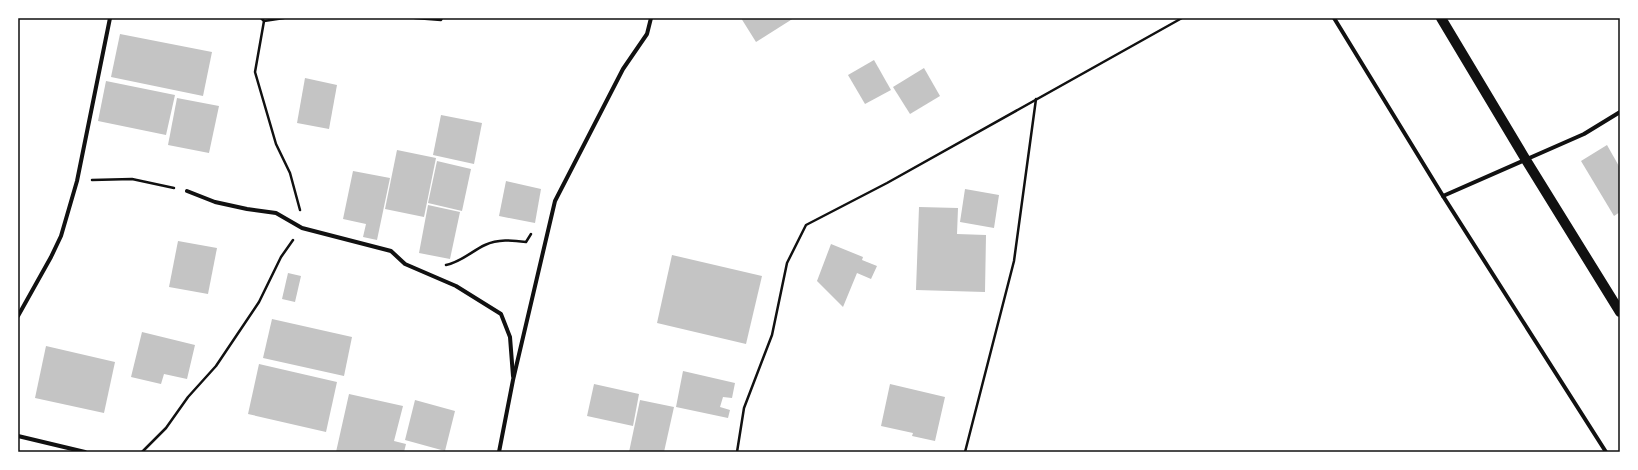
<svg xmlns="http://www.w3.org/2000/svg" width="1638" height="470" font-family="Cabin,sans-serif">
<rect width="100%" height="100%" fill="#fff"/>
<g fill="#c4c4c4">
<path d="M741,18h53l-38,24z"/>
<path d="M120,34l92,18 -9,44 -92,-19z"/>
<path d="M874,60l17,30 -26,14 -17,-29z"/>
<path d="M924,68l16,28 -30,18 -17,-27z"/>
<path d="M305,78l32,7 -8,44 -32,-6z"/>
<path d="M106,81l69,14 -9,40 -68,-14z"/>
<path d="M177,98l42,8 -10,47 -41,-8z"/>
<path d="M441,115l41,8 -8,41 -41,-9z"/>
<path d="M1607,145l13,23v44l-6,4 -33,-55z"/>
<path d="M397,150l39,8 -12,59 -39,-8z"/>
<path d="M437,161l34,8 -9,42 -34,-8z"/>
<path d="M353,171l37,7 -13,62 -14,-3 3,-13 -23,-5z"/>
<path d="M506,181l35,8 -6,34 -36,-7z"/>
<path d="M965,189l34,6 -5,33 -34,-6z"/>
<path d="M428,205l32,7 -10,47 -31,-6z"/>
<path d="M919,207l39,1 -1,26 29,1 -1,57 -69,-2z"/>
<path d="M178,241l39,7 -9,46 -39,-7z"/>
<path d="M831,244l32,13 -1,3 15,6 -6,13 -14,-6 -14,34 -26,-26z"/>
<path d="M672,255l90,21 -16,68 -89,-21z"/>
<path d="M288,273l13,3 -6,26 -13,-3z"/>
<path d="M272,319l80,18 -8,39 -81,-18z"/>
<path d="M142,332l53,13 -8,34 -23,-5 -3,10 -30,-7z"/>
<path d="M46,346l69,16 -11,51 -69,-15z"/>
<path d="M259,364l78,18 -11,50 -78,-18z"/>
<path d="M683,371l52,12 -3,15 -9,-1 -3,10 10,3 -2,8 -52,-11z"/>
<path d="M594,384l45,10 -6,32 -46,-10z"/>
<path d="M890,384l55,13 -10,44 -23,-5 1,-3 -32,-7z"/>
<path d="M349,394l54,12 -9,35 12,3 -2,8h-68z"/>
<path d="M415,400l40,11 -10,40 -40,-11z"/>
<path d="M640,400l34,7 -10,45h-35z"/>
</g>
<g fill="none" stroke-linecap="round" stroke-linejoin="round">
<g stroke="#111" stroke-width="2.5">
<path d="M261,18l3,3 -9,51 21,72 14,29 10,37"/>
<path d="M415,18l26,2 1,-2"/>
<path d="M264,21l20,-3"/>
<path d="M92,180l40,-1 42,9"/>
<path d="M446,265c15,-3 26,-14 39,-20 13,-6 27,-5 41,-3l5,-8"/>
<path d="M142,452l24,-24 22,-31 28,-31 43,-64 22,-45 12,-17"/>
<path d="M737,452l7,-44 28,-73 15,-72 19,-38 81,-42 295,-165"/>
<path d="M965,452l49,-191 22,-162"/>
</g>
<g stroke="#111" stroke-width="4">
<path d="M1334,18l109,178 163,256"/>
<path d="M187,191l28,11 32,7 29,4 26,15 89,23 14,13 51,22 45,28 9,23 3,39"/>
<path d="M1443,196l141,-62 36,-22"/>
<path d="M18,316l33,-59 10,-21 16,-55 33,-163"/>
<path d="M18,436l67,16"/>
<path d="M499,452l14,-72 42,-179 68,-132 24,-35 4,-16"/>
</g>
<path stroke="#111" stroke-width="10" d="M1441,18l85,142 94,152"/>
</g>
<rect width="1638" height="470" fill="none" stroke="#ffffff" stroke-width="38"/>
<rect x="19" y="19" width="1600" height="432" fill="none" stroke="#111" stroke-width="1.5"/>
</svg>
